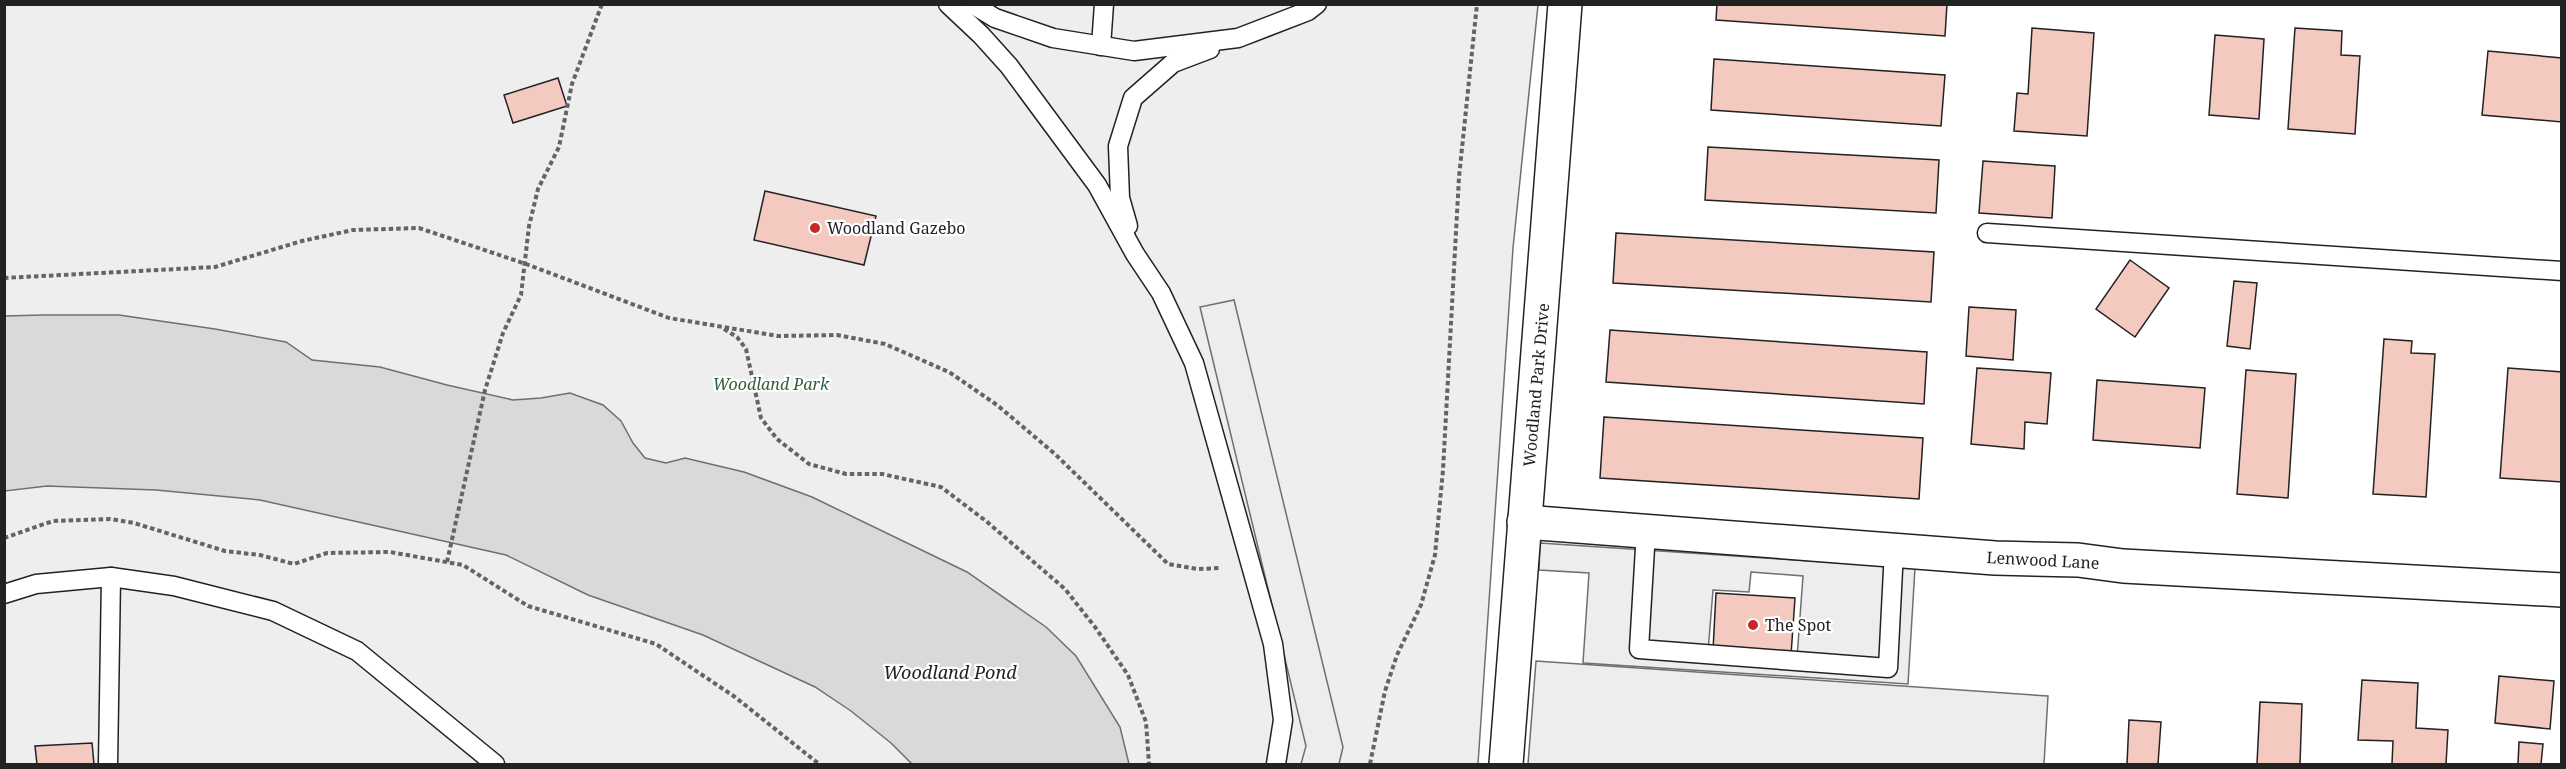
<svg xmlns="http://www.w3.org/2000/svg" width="2566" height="769" font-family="'Noto Serif',serif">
<rect width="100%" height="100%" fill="#fff"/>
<path fill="#eee" stroke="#6f6f6f" stroke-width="1.5" d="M4,5h1534l-25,243 -35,516h-1473z"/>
<g fill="#ededed" stroke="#6f6f6f" stroke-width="1.5" fill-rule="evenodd">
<path d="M1234,300l109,447 -4,17h-38l5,-18 -106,-439z"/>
<path d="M1540,543l375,25 -7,116 -325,-21 6,-90 -50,-3zM1751,572l52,4 -6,82 -89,-6 5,-62 36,2z"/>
<path d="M1536,661l512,35 -4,68h-516z"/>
</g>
<path fill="#d9d9d9" stroke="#6f6f6f" stroke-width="1.5" d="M43,315h76l96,14 71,13 26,18 68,7 67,18 66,15 28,-2 29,-5 33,12 18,16 12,22 12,15 21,5 19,-5 59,14 68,25 155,75 79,55 30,29 44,71 9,37h-217l-21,-21 -40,-32 -36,-24 -112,-52 -115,-40 -82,-40 -246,-55 -104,-10 -109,-4 -42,5v-175z"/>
<g fill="#f3c9c0" stroke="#222" stroke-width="1.5">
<path d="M1717,4h230l-2,32 -229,-16z"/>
<path d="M2032,28l62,5 -7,103 -73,-5 3,-38 11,1z"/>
<path d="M2295,28l47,3 -1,24 19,1 -5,78 -67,-5z"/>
<path d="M2215,35l49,4 -5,80 -50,-4z"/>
<path d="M2488,51l74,7v64l-80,-7z"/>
<path d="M1714,59l231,16 -4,51 -230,-16z"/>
<path d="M558,78l9,28 -54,17 -9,-28z"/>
<path d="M1708,147l231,13 -3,53 -231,-13z"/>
<path d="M1983,161l72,5 -3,52 -73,-5z"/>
<path d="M765,191l111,25 -12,49 -110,-25z"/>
<path d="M1616,233l318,19 -3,50 -318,-19z"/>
<path d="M2130,260l39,28 -34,49 -39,-28z"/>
<path d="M2234,281l23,2 -7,66 -23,-3z"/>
<path d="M1969,307l47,3 -3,50 -47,-4z"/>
<path d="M1610,330l317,22 -3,52 -318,-22z"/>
<path d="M2384,339l28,2 -1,12 24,1 -9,143 -53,-3z"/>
<path d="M1977,368l74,5 -4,51 -22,-2 -1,27 -53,-5z"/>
<path d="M2508,368l54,4v110l-62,-4z"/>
<path d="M2246,370l50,4 -8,124 -51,-4z"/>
<path d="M2097,380l108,8 -5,60 -107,-8z"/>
<path d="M1604,417l319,21 -4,61 -319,-21z"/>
<path d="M1716,593l79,5 -4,57 -78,-5z"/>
<path d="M2499,676l55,5 -4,48 -55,-6z"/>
<path d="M2362,680l56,3 -2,45 32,2 -2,34h-54l1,-23 -35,-1z"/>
<path d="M2260,702l42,2 -2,60h-43z"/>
<path d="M2129,720l32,2 -3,42h-31z"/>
<path d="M2519,742l24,2 -2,20h-23z"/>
<path d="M92,743l2,21h-57l-2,-18z"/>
</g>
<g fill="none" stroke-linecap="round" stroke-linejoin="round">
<g stroke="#222" stroke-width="21">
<g id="lane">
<path d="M948,4l33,31 28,31 88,119 38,69 26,39 33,70 79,281 10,76 -7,44"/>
<path d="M972,4l23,14 58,20 81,13 104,-13 70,-27 9,-7"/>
<path d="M1101,46l3,-42"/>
<path d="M1128,226l-8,-28 -2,-52 15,-48 40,-35 37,-14"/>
<path d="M1987,233l575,38"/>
<path d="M1646,531l-7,118 249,19 6,-118"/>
<path d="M4,594l32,-10 75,-7 63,9 99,25 84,40 138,113"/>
<path d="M108,764l3,-187"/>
</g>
</g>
<g stroke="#222" stroke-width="36">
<path id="street" d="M1524,522l471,36 83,2 45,6 439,24"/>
</g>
<g stroke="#222" stroke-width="36">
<path id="secondary" d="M1506,764l59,-760"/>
</g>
<g stroke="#646464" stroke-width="4" stroke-dasharray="4.5 3" stroke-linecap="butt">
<path d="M4,278l211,-11 87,-26 51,-11 66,-2 107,36 143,54 109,18 59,-1 48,9 64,28 48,33 58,49 113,110 30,5 23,-1"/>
<path d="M724,329l13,8 9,12 15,69 16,21 32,25 37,10h36l59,13 45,34 79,68 30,38 33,48 18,47 3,42"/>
<path d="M4,538l49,-17 57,-2 24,4 91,28 35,4 34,9 33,-11 63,-1 73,13 65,41 128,38 79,53 84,67"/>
<path d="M447,562l38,-172 18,-57 18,-38 8,-69 9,-37 21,-42 13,-63 30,-80"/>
<path d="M1370,764l15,-73 12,-36 24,-50 14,-50 8,-85 16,-293 18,-173"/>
</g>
<use href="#lane" stroke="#fff" stroke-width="18"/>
<use href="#street" stroke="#fff" stroke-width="33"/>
<use href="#secondary" stroke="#fff" stroke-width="33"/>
</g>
<g fill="#c62828" stroke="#fff" stroke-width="2">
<circle cx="815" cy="228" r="6"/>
<circle cx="1753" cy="625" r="6"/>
</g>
<g text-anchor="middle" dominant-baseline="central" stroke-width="4.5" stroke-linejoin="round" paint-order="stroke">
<g font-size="16" fill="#222" stroke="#fff" text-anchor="start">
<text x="827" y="228">Woodland Gazebo</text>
<text x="1765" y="625">The Spot</text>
</g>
<g font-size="16" font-style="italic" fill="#2f5e38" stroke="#fff">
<text x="771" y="384">Woodland Park</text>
</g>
<g font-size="16" fill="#222" stroke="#fff">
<text transform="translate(1536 385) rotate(-85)">Woodland Park Drive</text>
<text transform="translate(2043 560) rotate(3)">Lenwood Lane</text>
</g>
<g font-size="18" font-style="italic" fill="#222" stroke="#fff">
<text x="950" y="672">Woodland Pond</text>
</g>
</g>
<rect width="2566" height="769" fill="none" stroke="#222222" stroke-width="12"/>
</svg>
